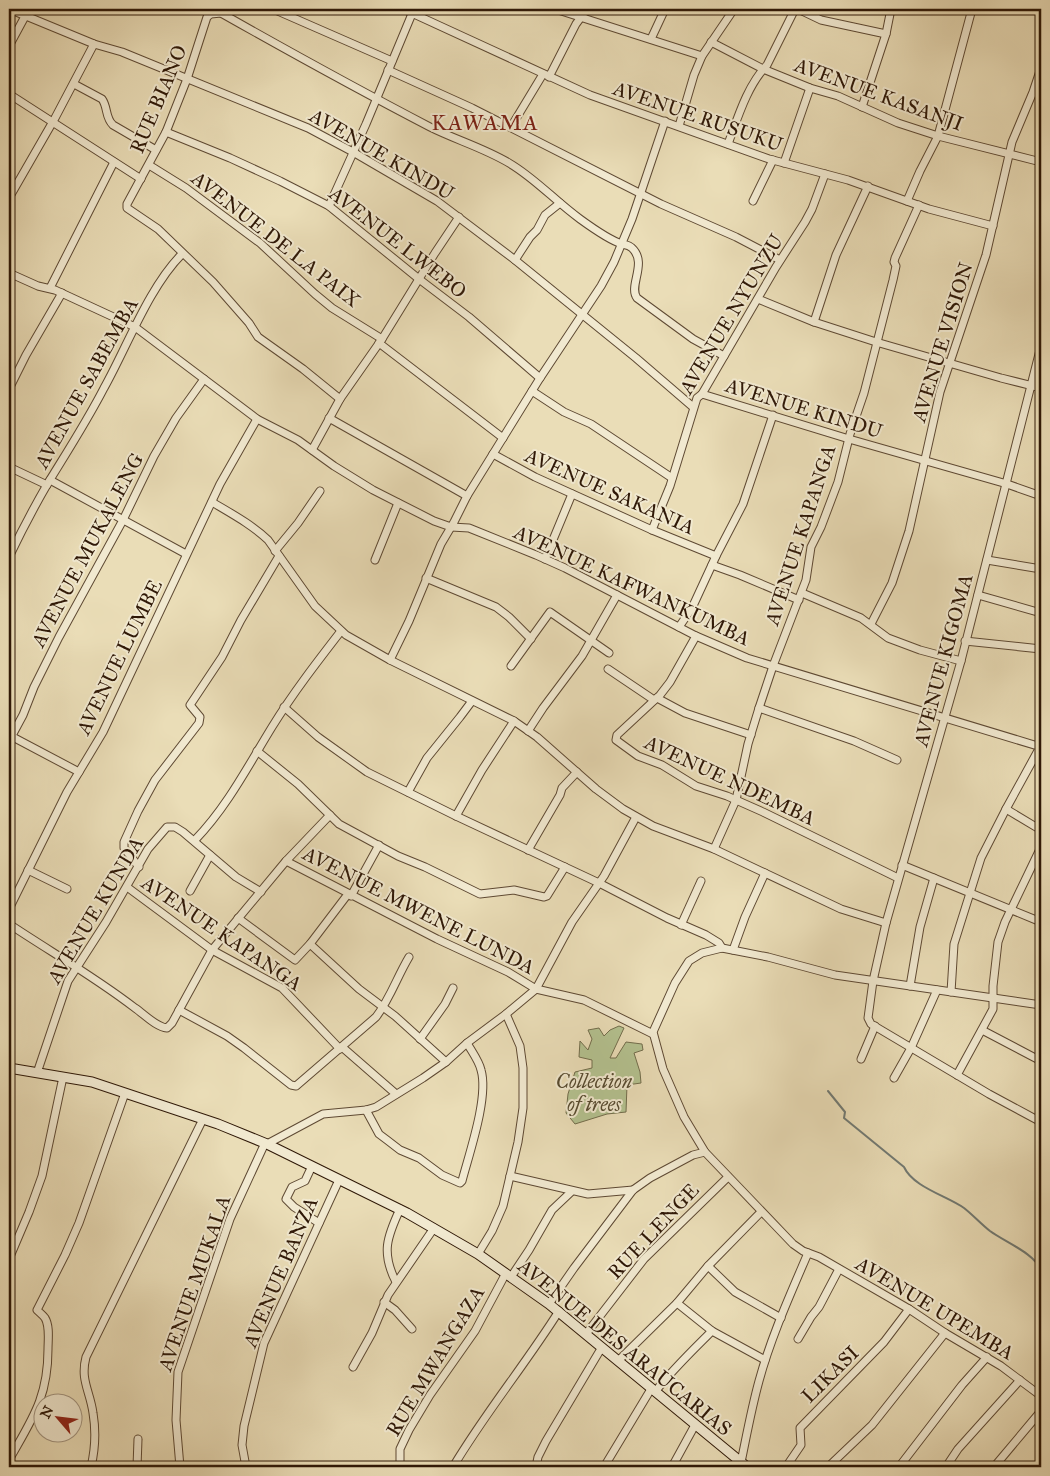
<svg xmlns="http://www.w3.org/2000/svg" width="1050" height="1476" font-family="'IM FELL Great Primer',serif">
<rect width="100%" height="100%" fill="#eaddb7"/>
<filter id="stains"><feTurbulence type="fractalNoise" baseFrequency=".004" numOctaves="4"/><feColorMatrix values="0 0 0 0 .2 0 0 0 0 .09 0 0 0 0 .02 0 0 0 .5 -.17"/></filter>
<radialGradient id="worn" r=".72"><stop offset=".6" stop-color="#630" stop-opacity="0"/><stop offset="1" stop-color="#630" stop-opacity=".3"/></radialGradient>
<path fill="#b4c290" stroke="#726d4c" d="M619,1026l5,2 -14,30h6l10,-16 16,2 1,6 -9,3 6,19 1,11 -14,2 -1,27 -19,2 -32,10 -9,-11 2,-19 7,-22 17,-4v-8l-13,-3 1,-16 8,9 4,-11 -4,-9 11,-2 5,8 6,-6z"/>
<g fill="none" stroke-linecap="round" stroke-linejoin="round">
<path stroke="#717972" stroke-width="2" d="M828,1091l17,21 -1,6 60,49c9,20 43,29 60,41 9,7 17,16 26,23 15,11 44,22 51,39"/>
<g stroke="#5e4933" stroke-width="9">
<g id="street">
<path d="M9,9l85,35 28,8 186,76 45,24 84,49 78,59 121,98 57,49"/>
<path d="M224,9l-3,4 -10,1 -4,3 -20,62 -21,53 -39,72v4l31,21 55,53 36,41 9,14 45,32 37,30"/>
<path d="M273,9l119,52"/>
<path d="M403,9l187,86 179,64 79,21 81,29 64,17"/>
<path d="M555,9l147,47"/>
<path d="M798,9l23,11 65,14"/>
<path d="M221,13c69,39 138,77 209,114 26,13 54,21 79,36 26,15 46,38 71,56 11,8 29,21 42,25 4,1 7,1 10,4 16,15 -4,38 5,50l56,41 31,17"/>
<path d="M651,39l14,-30"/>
<path d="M711,42l52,27 47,19 28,8 60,27 40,13 103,26"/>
<path d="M9,46l20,-37"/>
<path d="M388,70l84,38 189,96 75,33 44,23"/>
<path d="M549,77l27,-53 11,-15"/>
<path d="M74,84l28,15c6,8 3,19 11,26l43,25"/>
<path d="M9,94l132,85"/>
<path d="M862,107l24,-73 5,-25"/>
<path d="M679,126l15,-51 8,-19 32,-47"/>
<path d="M511,127l32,-53"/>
<path d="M166,132l64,26 50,23 49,25 90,73 50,38 71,61"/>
<path d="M728,144c10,-27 19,-58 39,-79l28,-56"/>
<path d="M784,163l26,-75"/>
<path d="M149,165l37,23 74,55 55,51 17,14 50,31"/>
<path d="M9,198l46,-80 39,-74"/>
<path d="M753,201l20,-41"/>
<path d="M907,201l13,-30 18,-35 34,-127"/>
<path d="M329,206l37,-82 48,-115"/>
<path d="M515,260l15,-23 7,-7 8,-15 15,-12"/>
<path d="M9,273l29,13 17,4 80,37 122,92 41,21 36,26 39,24 61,31 17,6 18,1 67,27 29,13 131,68 51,22 294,89"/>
<path d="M50,288l64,-126"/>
<path d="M758,299l56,23 62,20 125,36 40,10"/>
<path d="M814,322l22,-67 32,-69"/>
<path d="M379,343l124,95"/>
<path d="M1041,346l-80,315 -75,262 -13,58 -5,37 3,6 118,70 52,28"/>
<path d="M9,389l17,-34 36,-62"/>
<path d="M532,391l32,21 27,12 81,54"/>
<path d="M702,394l147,45 158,45 34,12"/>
<path d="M329,418l138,78"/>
<path d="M312,450l28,-51 42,-60 53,-86 24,-36"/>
<path d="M493,454l42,23 117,53 64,26"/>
<path d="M9,467l38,18"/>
<path d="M50,480l136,74"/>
<path d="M212,502c20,12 39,22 56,38l47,66 31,29 44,25 124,61 23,16 59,52 27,20 30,17 61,23 127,60 45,14"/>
<path d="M652,530l18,-44 27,-88 5,-4 74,-127 29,-45 7,-13 13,-35"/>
<path d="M275,551l23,-28 22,-32"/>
<path d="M9,557c12,-25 25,-50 39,-74 19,-31 39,-62 56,-95 23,-41 45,-101 78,-134"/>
<path d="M545,559l27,-65"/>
<path d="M375,560l23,-57"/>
<path d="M987,560l54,9"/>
<path d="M712,565l28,10 59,25"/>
<path d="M426,578l70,29 13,10 22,22"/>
<path d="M802,593l59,25 27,20 32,12 41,11"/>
<path d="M978,595l63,18"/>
<path d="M871,624l21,-41 17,-52 31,-139 46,-137 26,-113 21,-50 8,-24"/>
<path d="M679,627l13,-19 24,-52 27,-52 30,-89"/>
<path d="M696,636l-26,46 -10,13 -43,40 -1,5 22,16 24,9 34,21 31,10 36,16 135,66"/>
<path d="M965,641l76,8"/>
<path d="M390,660l19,-39 32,-77 13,-22 13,-26 73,-118 61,-92 13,-24 18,-43 33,-98"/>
<path d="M511,666l39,-54 59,41"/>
<path d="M608,669l46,31"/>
<path d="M657,698l28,15 66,22"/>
<path d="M284,707l34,30 49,35 89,44 143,67 68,35 39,17 13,8 3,5"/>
<path d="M759,708l95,33 43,19"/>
<path d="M528,731l15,-23 39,-52 35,-61"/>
<path d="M9,735l70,37"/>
<path d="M9,741l14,-26 11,-28 25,-50 64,-117 31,-64 22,-38 28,-39"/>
<path d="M1040,747l-34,62 35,21"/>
<path d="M257,751l41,33 41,40 59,32 27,11 55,27 34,-4 30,7 3,-1 18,-29"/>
<path d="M408,792l19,-34 33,-41 12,-16"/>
<path d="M456,816l26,-46 32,-49"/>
<path d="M195,840c32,-33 53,-74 77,-113 21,-34 45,-65 69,-96"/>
<path d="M714,849l22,-49 12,-56 11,-36 14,-42 33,-86 5,-33 10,-20 17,-45 12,-48 14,-41 29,-113 3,-14 -2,-4 1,-4 24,-53"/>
<path d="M528,850l32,-55 2,-7 15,-16"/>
<path d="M286,861l151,78 71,33 28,17 36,-67 32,-46 32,-59"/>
<path d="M902,865l139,57"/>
<path d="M139,867l-15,-19v-6l14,-31 17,-31 44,-57 1,-6 -10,-12 32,-48 19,-37 38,-64"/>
<path d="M28,870l39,19"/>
<path d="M127,887l85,63 70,38 58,61"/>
<path d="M190,891l20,-36"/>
<path d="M351,896l28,-51"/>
<path d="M9,909l58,-117 36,-60 117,-248 37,-65"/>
<path d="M238,918l57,42 15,-16 38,-50"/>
<path d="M9,924c42,28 86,53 126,84 9,6 21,19 32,20l5,-5 40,-73 74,-89 44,-46"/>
<path d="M681,925l20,-44"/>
<path d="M310,944l49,45 36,27 51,46"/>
<path d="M733,950l12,-33 20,-44"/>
<path d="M910,986l10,-59 14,-49"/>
<path d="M951,992l3,-48 27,-86 25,-49"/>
<path d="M1041,1005l-206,-30 -67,-18 -46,-9 -20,5 -13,8 -14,22 -22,49 10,37 21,48 21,35 88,92 10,7 16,6 90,52 36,24 56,33 40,30"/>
<path d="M179,1010l48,26 17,12 47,37 5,1 80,-69c14,-18 21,-40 33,-60"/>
<path d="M982,1030l59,31"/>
<path d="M420,1039l25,-35 8,-16"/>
<path d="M342,1047l54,47"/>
<path d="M861,1059l14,-33"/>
<path d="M37,1073l31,-92 38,-59 42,-73 19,-22h8l8,5 53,45 25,15"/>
<path d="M957,1075l36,-66v-23l5,-44 7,-20 36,-75"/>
<path d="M894,1078l17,-30 26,-58"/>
<path d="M366,1110l13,24 8,6 13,10 19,8 23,17 18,8 2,-2c7,-27 27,-84 19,-111 -2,-9 -9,-18 -14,-27"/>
<path d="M267,1144l56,-30 43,-4 10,-3 47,-29 23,-16 21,-19 39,-29 30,-25 48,11 69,34"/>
<path d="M312,1166l-7,15 -13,6 -6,12 8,8 25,16"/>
<path d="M510,1176l78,18 45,-4"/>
<path d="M478,1254l14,-23 11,-25 15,-64 5,-34v-40l-3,-22 -14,-32"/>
<path d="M9,1259l20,-47 13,-36 21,-99"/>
<path d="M708,1266l27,26 46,26"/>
<path d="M511,1277l18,-27 23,-40 19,-18"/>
<path d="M396,1282c-15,-29 -9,-45 4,-73"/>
<path d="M384,1302l11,8 17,19"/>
<path d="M677,1303l35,28 53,29"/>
<path d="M549,1304l25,-36 59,-78 17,-12 43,-23 12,-3"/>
<path d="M586,1334l58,-75 84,-82"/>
<path d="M798,1339l13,-22 8,-10 20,-38"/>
<path d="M618,1361l59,-58 31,-37 53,-54"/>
<path d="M353,1367l19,-34 16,-38 46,-67"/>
<path d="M655,1392c17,-22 37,-41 57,-61"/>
<path d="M9,1460c23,-41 39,-62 39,-111 0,-9 2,-23 -3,-31 -2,-3 -5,-5 -8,-8l28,-55 14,-32 46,-130"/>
<path d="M91,1467c4,-17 5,-36 2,-54 -3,-22 -13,-33 -7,-56l117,-238"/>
<path d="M137,1467l1,-28"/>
<path d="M180,1467l-4,-47 2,-48 52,-153 35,-76"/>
<path d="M246,1467l-4,-22 2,-19 20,-83 75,-163"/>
<path d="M400,1467v-18l9,-19 21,-35 45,-64 31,-58"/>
<path d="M453,1467c32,-54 72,-102 106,-156"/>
<path d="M536,1467l2,-10 8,-16 56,-94"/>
<path d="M604,1467l47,-78"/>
<path d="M672,1467l23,-42"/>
<path d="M740,1467c6,-28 11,-57 19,-86 12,-44 31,-86 49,-128"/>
<path d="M786,1467l15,-22 -1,-17 84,-86 25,-33"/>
<path d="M828,1467l44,-42 73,-92"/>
<path d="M899,1467l63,-82 25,-28"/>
<path d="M946,1467l12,-18 62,-69"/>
<path d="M994,1467l47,-56"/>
</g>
</g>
<g stroke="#2f1807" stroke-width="11">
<path id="secondary" d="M9,1068l83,14 126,42 49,20 140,69 71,41 71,50 198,163"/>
</g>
<use href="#street" stroke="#f1e9d0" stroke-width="7"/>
<use href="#secondary" stroke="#f1e9d0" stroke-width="9"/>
</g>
<g text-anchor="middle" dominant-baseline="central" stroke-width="4" stroke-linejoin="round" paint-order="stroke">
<g font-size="20" fill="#2f1807" stroke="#f1e9d0">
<text transform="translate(879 94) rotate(20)">AVENUE KASANJI</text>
<text transform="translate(158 99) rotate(-67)">RUE BIANO</text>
<text transform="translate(698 116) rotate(19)">AVENUE RUSUKU</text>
<text transform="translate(382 154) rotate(30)">AVENUE KINDU</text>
<text transform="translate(276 239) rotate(38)">AVENUE DE LA PAIX</text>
<text transform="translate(398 242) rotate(38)">AVENUE LWEBO</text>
<text transform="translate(731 314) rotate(-59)">AVENUE NYUNZU</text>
<text transform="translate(942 342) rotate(-73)">AVENUE VISION</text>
<text transform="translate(86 383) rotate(-61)">AVENUE SABEMBA</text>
<text transform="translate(804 408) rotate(17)">AVENUE KINDU</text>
<text transform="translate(610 491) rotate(24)">AVENUE SAKANIA</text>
<text transform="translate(800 535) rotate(-72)">AVENUE KAPANGA</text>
<text transform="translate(87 550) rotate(-62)">AVENUE MUKALENG</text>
<text transform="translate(632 585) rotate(25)">AVENUE KAFWANKUMBA</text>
<text transform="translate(119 657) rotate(-64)">AVENUE LUMBE</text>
<text transform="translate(943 660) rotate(-75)">AVENUE KIGOMA</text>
<text transform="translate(730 780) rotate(25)">AVENUE NDEMBA</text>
<text transform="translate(95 910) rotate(-59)">AVENUE KUNDA</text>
<text transform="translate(419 910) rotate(27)">AVENUE MWENE LUNDA</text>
<text transform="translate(222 933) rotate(34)">AVENUE KAPANGA</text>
<text transform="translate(653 1231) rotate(-47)">RUE LENGE</text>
<text transform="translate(280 1272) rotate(-67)">AVENUE BANZA</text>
<text transform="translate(194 1283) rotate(-71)">AVENUE MUKALA</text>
<text transform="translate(935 1308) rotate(31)">AVENUE UPEMBA</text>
<text transform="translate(625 1347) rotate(39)">AVENUE DES ARAUCARIAS</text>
<text transform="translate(435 1361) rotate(-59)">RUE MWANGAZA</text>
<text transform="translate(830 1374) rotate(-45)">LIKASI</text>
</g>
<g font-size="20" font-style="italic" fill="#574b30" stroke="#f1e9d0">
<text x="594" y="1081">Collection<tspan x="594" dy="23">of trees</tspan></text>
</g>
<g font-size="22" letter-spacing="1" fill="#7a1f14" stroke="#f1e9d0">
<text x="485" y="122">KAWAMA</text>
</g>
</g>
<rect width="1050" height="1476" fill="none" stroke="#eaddb7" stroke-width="30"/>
<rect x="10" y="10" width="1030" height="1456" fill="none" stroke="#2f1807" stroke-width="2.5"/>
<rect x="15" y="15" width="1020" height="1446" fill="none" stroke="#2f1807"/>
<g transform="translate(58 1418) rotate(298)"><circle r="24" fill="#f1e9d0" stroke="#a39580"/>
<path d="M0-4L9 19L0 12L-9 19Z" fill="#8f2418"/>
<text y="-8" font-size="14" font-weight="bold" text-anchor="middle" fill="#2f1807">N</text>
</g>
<rect width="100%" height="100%" filter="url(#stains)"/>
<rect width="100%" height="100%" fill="url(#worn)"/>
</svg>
